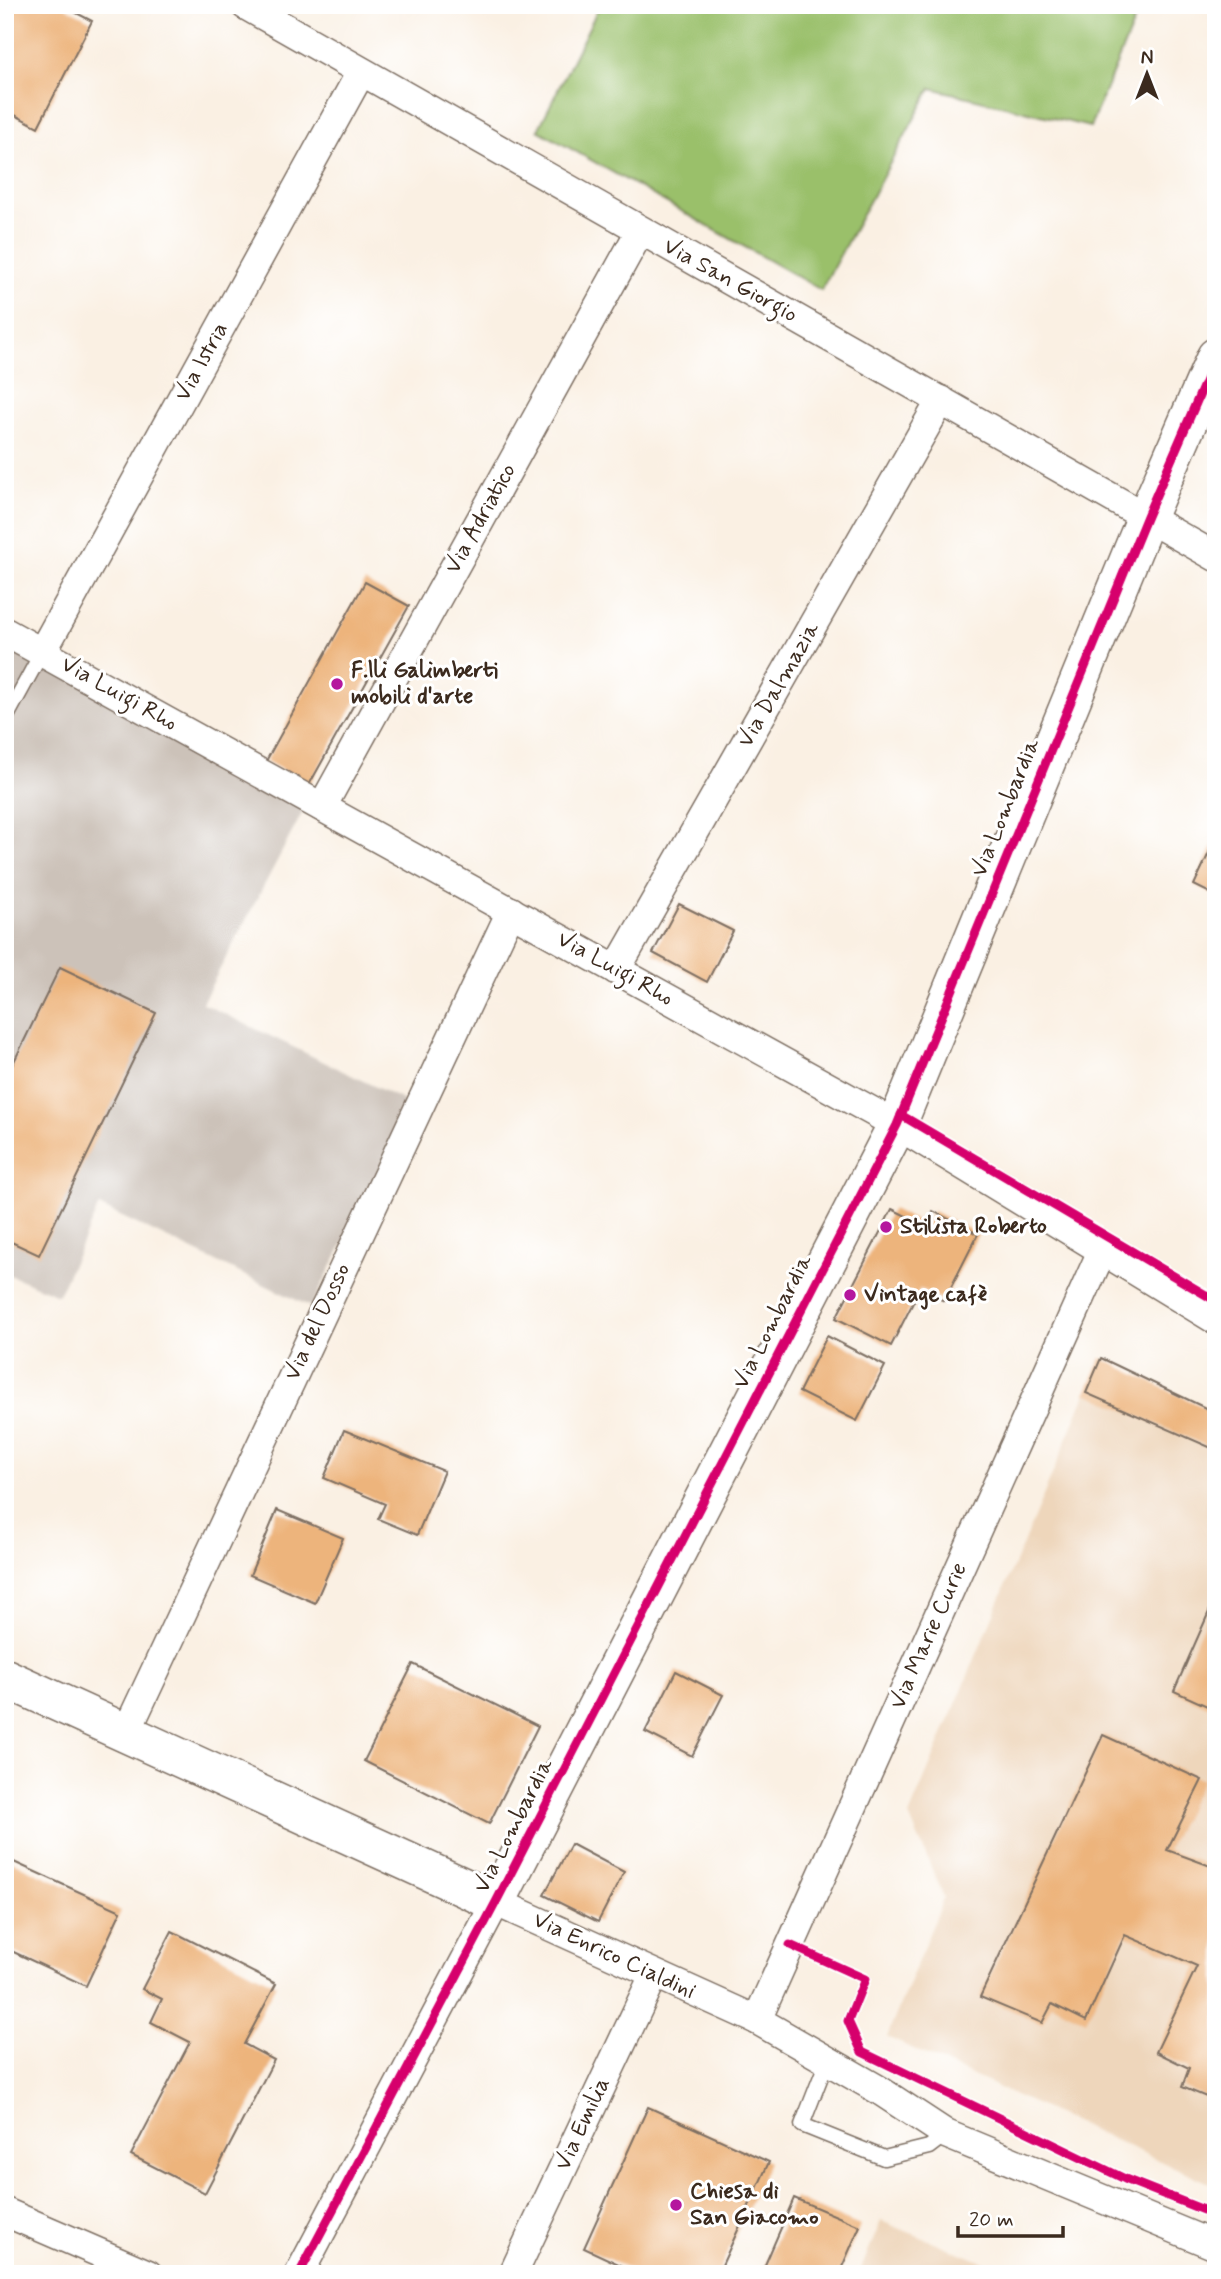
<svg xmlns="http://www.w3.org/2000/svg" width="1221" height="2279" font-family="Mynerve,sans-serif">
<rect width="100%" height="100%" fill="#fff"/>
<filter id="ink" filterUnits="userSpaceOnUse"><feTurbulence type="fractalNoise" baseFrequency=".0143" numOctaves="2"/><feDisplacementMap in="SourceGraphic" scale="14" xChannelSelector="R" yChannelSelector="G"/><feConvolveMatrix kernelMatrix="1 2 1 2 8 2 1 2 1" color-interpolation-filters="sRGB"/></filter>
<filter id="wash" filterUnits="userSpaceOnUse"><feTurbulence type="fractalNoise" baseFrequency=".00686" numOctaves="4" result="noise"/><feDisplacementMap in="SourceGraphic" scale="28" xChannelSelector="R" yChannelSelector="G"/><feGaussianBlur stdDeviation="1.57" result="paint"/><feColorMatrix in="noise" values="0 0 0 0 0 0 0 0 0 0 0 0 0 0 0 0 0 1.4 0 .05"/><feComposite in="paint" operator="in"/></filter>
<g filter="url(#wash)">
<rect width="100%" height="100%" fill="#faf0e3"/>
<g fill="#eed6bb">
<path d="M1101,1358l115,55v773l-329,-149 57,-140 -35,-81z"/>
<path d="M881,2221l132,53h-154z"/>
</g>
<path fill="#ccc2b9" d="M5,641l301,165 -104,197 211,102 -102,202 -212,-101 -41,89 -53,-22z"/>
<path fill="#9ac06b" stroke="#6a7544" stroke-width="2" d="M600,5h541l-51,122 -159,-39 -110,202 -283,-160z"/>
<g id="blocks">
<g fill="#edb47c">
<path d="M5,5h56l31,16 -54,106 -33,-17z"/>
<path d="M365,582l44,24 -100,179 -43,-24z"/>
<path d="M1216,838v58l-22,-11z"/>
<path d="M679,904l54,27 -26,51 -54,-29z"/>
<path d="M60,967l96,46 -117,242 -34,-16v-159z"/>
<path d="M892,1209l34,17 7,-15 45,23 -34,67 -24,-12 -29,57 -55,-28z"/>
<path d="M827,1336l58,30 -28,55 -58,-29z"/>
<path d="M1101,1358l115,55v37l-130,-57z"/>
<path d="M344,1430l100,41 -27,64 -39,-16 7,-15 -61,-26z"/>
<path d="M277,1510l66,28 -28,65 -65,-28z"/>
<path d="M1216,1596v114l-42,-19z"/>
<path d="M413,1664l125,62 -49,98 -125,-63z"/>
<path d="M676,1671l47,24 -31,61 -47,-24z"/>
<path d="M1103,1735l99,45 -35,70 49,18v233l-34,-14 7,-19 -33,-16 41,-86 -72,-31 -39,86 -34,-17 -10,19 -62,-26z"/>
<path d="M571,1844l53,28 -26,50 -54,-27z"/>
<path d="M5,1858l116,53 -35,75 -81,-38z"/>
<path d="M172,1931l104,53 -32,60 30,16 -69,133 -74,-38 59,-113 -39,-20 11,-23 -20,-10z"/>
<path d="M648,2107l121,55 -51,112h-78l-56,-26z"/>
<path d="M794,2198l66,28 -21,48h-78z"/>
</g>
</g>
</g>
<g filter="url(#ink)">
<use href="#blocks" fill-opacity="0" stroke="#7e6f63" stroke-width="2"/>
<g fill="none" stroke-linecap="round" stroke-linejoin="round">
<g stroke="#7e6f63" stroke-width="17">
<g id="lane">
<path d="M5,720l37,-68"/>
<path d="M827,2061l-25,64 82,33 45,-11 17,-13"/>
</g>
</g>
<g stroke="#7e6f63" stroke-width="31">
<g id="street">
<path d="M245,5l971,552"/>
<path d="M5,632l892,493 319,195"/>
<path d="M42,652l319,-580"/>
<path d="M322,807l318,-576"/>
<path d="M616,970l325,-570"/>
<path d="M126,1733l385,-822"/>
<path d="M757,2020l344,-767"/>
<path d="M5,2212l143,62"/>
<path d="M299,2274l197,-372 261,118 122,70 67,44 270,112"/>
<path d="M513,2274l141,-299"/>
</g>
</g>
<g stroke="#7e6f63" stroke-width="41">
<path id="secondary" d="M5,1678l491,224 401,-777 250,-609 69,-159"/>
</g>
<use href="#lane" stroke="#fff" stroke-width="14"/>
<use href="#street" stroke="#fff" stroke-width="28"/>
<use href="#secondary" stroke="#fff" stroke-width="38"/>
<g stroke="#fff" stroke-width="13">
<g id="cycleway">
<path d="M901,1115l315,186"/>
<path d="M790,1945l75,34 -17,42 14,31 263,127 91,36"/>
<path d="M299,2274l197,-372 401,-777 250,-609 69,-159"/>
</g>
</g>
<use href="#cycleway" stroke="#d6006c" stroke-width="9"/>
</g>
</g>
<g fill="#b5179e" stroke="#fff" stroke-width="2.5">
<circle cx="337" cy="684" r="7"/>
<circle cx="886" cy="1227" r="7"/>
<circle cx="850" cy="1295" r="7"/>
<circle cx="676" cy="2205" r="7"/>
</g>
<g text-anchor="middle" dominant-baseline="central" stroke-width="6" stroke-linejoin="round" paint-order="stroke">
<g font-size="23" fill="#3b2a1e" stroke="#fff">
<text transform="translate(730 281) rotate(29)">Via San Giorgio</text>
<text transform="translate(202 362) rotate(-61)">Via Istria</text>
<text transform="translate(481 519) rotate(-61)">Via Adriatico</text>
<text transform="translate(779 685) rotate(-60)">Via Dalmazia</text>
<text transform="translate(119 694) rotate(29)">Via Luigi Rho</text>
<text transform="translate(1006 808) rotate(-68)">Via Lombardia</text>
<text transform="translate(615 969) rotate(29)">Via Luigi Rho</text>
<text transform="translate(318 1322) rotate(-65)">Via del Dosso</text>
<text transform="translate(773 1322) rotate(-63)">Via Lombardia</text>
<text transform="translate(929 1636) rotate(-66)">Via Marie Curie</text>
<text transform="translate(514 1826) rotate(-63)">Via Lombardia</text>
<text transform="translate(614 1956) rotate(25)">Via Enrico Cialdini</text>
<text transform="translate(583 2124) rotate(-65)">Via Emilia</text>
</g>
<g font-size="23" font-weight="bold" fill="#3b2a1e" stroke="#fff" text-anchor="start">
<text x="351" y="671">F.lli Galimberti<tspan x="351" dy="26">mobili d'arte</tspan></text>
<text x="900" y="1227">Stilista Roberto</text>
<text x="864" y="1295">Vintage cafè</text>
<text x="690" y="2192">Chiesa di<tspan x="690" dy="26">San Giacomo</tspan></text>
</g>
</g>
<rect width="1221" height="2279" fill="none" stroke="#fff" stroke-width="28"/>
<g transform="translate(1147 74)" stroke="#ffffff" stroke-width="5" paint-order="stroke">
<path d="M0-5L12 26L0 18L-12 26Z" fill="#3b2a1e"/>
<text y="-10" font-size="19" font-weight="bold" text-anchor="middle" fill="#3b2a1e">N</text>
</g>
<path d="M958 2226v10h105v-10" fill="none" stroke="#3b2a1e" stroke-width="3.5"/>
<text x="969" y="2226" font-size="21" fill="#3b2a1e" stroke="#ffffff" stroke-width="5" paint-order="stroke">20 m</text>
</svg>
